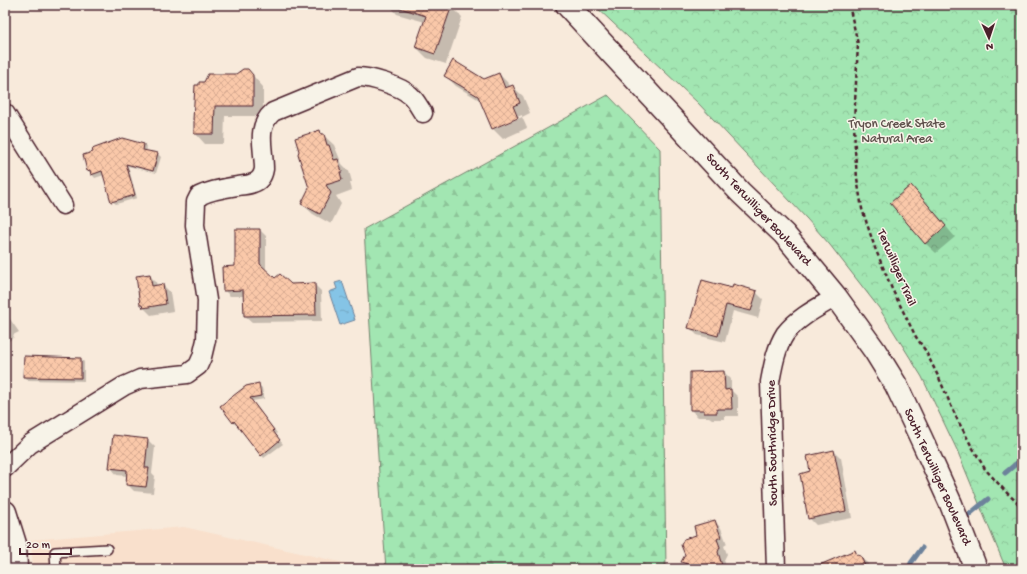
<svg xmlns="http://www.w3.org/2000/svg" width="1027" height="574" font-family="'Gochi Hand',sans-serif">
<defs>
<pattern id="forest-firs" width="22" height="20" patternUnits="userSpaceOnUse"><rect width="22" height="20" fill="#a2e6b2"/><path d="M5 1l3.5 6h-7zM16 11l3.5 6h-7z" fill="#8dc599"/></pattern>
<pattern id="park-crowns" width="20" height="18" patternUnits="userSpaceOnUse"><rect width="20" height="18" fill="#a2e6b2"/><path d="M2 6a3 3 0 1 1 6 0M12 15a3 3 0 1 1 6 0" fill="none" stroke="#8dc599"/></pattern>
<pattern id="water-ripples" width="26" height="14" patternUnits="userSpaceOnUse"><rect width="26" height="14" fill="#85c4e6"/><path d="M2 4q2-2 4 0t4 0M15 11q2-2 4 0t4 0" fill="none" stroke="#74a8c5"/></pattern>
<pattern id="building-cross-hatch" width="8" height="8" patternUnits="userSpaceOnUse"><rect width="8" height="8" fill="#fac8a9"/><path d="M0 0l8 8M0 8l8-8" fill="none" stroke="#d8ab92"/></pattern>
</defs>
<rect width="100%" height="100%" fill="#f8eadb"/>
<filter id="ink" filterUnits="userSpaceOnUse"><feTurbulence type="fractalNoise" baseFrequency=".025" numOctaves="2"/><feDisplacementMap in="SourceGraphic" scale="8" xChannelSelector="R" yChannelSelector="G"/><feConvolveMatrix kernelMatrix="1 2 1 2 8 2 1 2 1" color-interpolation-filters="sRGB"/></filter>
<g filter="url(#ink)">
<path fill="#f9e0cc" d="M184,527l187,42h-338l-2,-29z"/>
<path fill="url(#forest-firs)" stroke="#76826e" d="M608,95l52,54 6,420h-280l-7,-96 -15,-244z"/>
<path fill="url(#park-crowns)" stroke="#76826e" d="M594,5h428v564h-16l-49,-119 -35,-73 -43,-69 -49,-63 -23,-26 -109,-116z"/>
<path fill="url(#water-ripples)" stroke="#6d829b" d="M342,281l13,39 -15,5 -11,-33 8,-3 -2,-6z"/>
<g fill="#0003">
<path d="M389,5h68l-2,5 7,7 -16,47 -19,-6 -11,-11 9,-25 -28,-8z"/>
<path d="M248,70l15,17v29h-38l-1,28h-19l-10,-11 41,-58z"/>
<path d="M499,74l10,10 1,3 2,-1 11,10 7,17 -8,4v-2l-26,11v2l26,-11 5,11 -24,11 -11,-11 -11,-27 -25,-15 -11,-11 39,5z"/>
<path d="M320,132l14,13 8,19 7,7 3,11 -2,1 2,7 -16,6 5,8 -10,20 -18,-10 -11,-10 8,-16z"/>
<path d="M144,144l3,4 -1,3 12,3 3,3 -5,16 -28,-7 9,32 -21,6 -4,-3 -8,-26 -9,3 -7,-8z"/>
<path d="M921,197l34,40 -19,16 -11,-10z"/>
<path d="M260,230l6,6v35l9,9 16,5 23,-1 7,7 1,30 -70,1 -7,-6 -1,-20h-14l-6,-6 12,-23z"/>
<path d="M149,275l7,7 1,4 6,-1 7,7 3,19 -22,4 -10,-10z"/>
<path d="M733,289l23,3 7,7 -5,19 -25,-7 -8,31 -28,-7 -7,-7z"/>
<path d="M5,312l14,20 -6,3 1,2 -9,7z"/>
<path d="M81,359l3,3v19l-56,-1 -4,-4z"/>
<path d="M724,372l7,7v11l7,7v19h-14v3h-12l-3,-2h-11l-7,-7z"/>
<path d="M258,384l4,4 2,11 -12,2 25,32 -2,2 8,9 -19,14 -26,-34 -2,1 -3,-3 -12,-16z"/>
<path d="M148,440l7,7 -3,26 3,3 -2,17 -19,-2 -7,-7 1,-8 -11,-1 -6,-7z"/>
<path d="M834,451l7,7 11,60 -36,7 -7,-7 2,-46z"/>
<path d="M714,521l7,7 6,16 -3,2 3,8 -3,6 3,9 -37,-1 -7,-6 15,-27z"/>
<path d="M855,551l13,13 2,5h-50z"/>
</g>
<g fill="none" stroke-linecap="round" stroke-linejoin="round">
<g stroke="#6d829b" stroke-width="5">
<path d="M1005,473l17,-14"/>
<path d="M966,517l22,-18"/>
<path d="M909,569l2,-6 11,-15"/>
</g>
</g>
<g fill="url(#building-cross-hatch)" stroke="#4a1f2b">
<path d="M400,5h52l-17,49 -20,-7 11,-31 -26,-8z"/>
<path d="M453,60l31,19 15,-6 6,15 8,-3 7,18 -7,3 5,12 -26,11 -14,-33 -34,-20z"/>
<path d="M243,69h5l5,6v31h-38l-1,28h-20v-14h-1l2,-35h4v-3h5l4,-8h28z"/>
<path d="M320,130l1,4h3l3,11h2l5,15 4,-1 4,13h-2l2,8 -16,5 5,8 -11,21 -19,-10 8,-16 -11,-34 1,-3 -4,-13z"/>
<path d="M122,138l22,6 -1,6 15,3 -5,18 -27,-7 9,31 -24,7 -9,-31 -11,4 -1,-5 -3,1 -4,-16 10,-3 -1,-3z"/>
<path d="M911,185l35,41 -21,18 -35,-41z"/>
<path d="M235,229h25v35l15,14 5,-4 11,10 24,-1 1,32 -72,1 -1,-26 -20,1 -1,-24 13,-1z"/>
<path d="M150,274l2,12 11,-2 3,20 -23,4 -1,-3h-2l-4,-29z"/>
<path d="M702,280l30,8 1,-4 24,7 -6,20 -25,-6 -8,31 -30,-8z"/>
<path d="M24,356l57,2v20l-58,-1z"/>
<path d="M724,371l1,19 6,-1 1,20h-15v4h-13v-3h-14v-38z"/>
<path d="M259,383l2,13 -11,2 24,32 -1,1 7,9 -19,16 -27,-35 -1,2 -13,-17 26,-20z"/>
<path d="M113,435l35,4 -3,29h4l-3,19 -20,-2 1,-15 -18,-2z"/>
<path d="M834,450l12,61 -38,8 -8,-45 10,-3 -3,-15z"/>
<path d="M715,520l6,17 -4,2 3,8 -2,5 5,17h-32l-1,-4 -9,-3 4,-7 -4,-10 3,-6 12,-4 -2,-9z"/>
<path d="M855,550l2,5 4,1 5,13h-56z"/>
</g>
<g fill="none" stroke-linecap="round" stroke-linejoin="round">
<g stroke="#4a1f2b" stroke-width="12">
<path id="lane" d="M56,569l-1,-17 52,-3"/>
</g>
<g stroke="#4a1f2b" stroke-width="21">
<g id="street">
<path d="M5,113l58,92"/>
<path d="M5,468l25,-24 94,-58 16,-7 47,-5 11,-8 4,-9 4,-17 1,-40 -12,-75 1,-23 3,-6c12,-6 26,-8 39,-10 5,-1 11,-1 15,-3 7,-2 10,-8 11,-14 0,-21 -9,-41 9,-57l85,-35c13,0 42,9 52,18 5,4 9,12 13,18"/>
<path d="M776,569l-6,-187c3,-16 6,-34 15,-48 13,-17 34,-27 51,-37"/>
</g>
</g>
<g stroke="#4a1f2b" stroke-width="25">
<g id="secondary">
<path d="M567,5l173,187 44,42 52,63 39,54 21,34 25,53 30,66 25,65"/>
<path d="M5,512l10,32 1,25"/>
</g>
</g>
<path stroke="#4a1f2b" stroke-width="2.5" stroke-dasharray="4 3" stroke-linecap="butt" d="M849,5l9,39 -4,78 1,28 2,28 5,31 13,39 17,41 24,48 9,13 14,28 17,39 15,28 14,24 22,24 15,14"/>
<use href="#lane" stroke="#f7f3e8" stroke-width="9"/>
<use href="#street" stroke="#f7f3e8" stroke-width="18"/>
<use href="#secondary" stroke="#f7f3e8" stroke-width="22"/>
</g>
</g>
<g text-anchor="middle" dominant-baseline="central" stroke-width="3" stroke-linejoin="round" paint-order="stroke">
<g font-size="13" fill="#60514d" stroke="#f7f3e8">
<text x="897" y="124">Tryon Creek State<tspan x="897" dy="15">Natural Area</tspan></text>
</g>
<g font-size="13" fill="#4a1f2b" stroke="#f7f3e8">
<text transform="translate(758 210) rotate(47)">South Terwilliger Boulevard</text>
<text transform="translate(896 268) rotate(67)">Terwilliger Trail</text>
<text transform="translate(773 443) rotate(-91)">South Southridge Drive</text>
<text transform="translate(937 477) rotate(66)">South Terwilliger Boulevard</text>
</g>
</g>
<rect width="1027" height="574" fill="none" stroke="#f7f3e8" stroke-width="20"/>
<rect x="10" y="10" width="1007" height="554" fill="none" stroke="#4a1f2b" stroke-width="1.5" filter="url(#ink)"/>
<g transform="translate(989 38) rotate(177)" stroke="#f7f3e8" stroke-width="3" paint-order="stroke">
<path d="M0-3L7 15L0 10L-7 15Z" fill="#4a1f2b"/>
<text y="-6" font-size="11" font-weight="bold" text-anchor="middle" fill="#4a1f2b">N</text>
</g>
<path d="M20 548v6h51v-6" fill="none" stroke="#4a1f2b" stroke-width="2"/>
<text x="26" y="548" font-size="12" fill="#4a1f2b" stroke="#f7f3e8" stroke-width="3" paint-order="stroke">20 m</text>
</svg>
